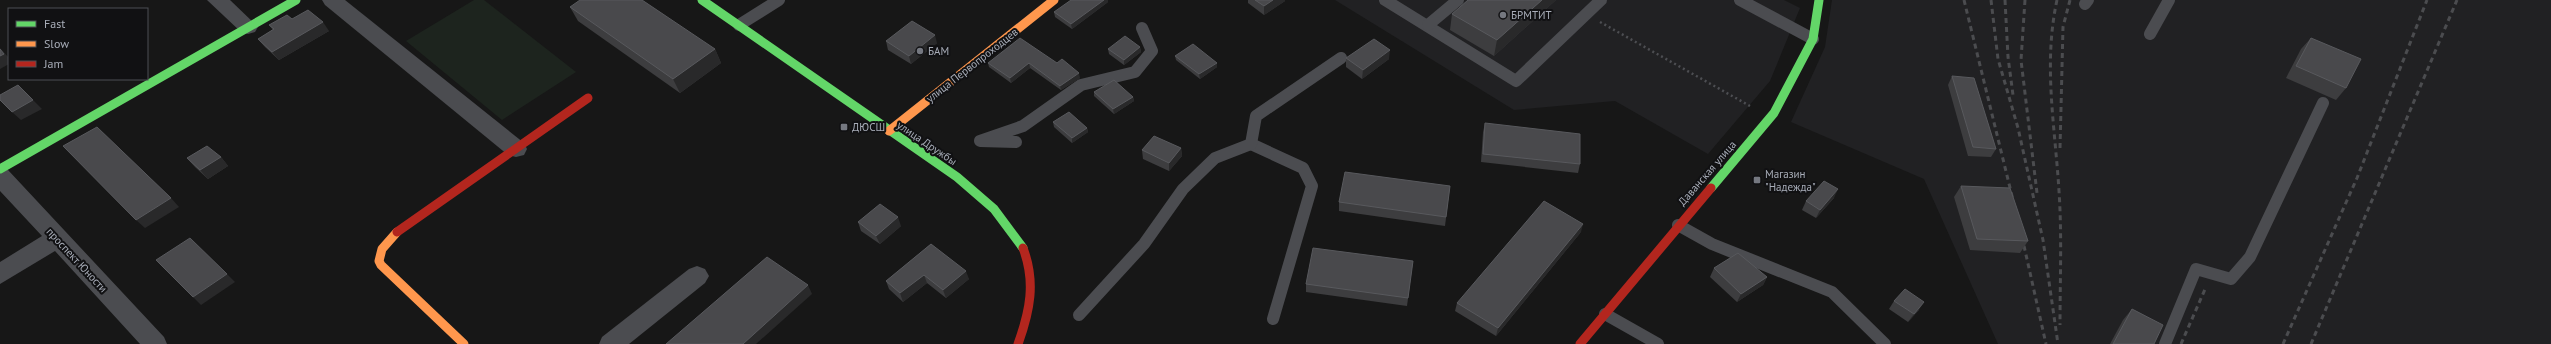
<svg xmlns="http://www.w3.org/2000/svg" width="2551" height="344" font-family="'PT Sans',sans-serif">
<rect width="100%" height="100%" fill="#171717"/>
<g fill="#212123">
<path d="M1335,0h449l16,8 -30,73 -62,73 -93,-53 -101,9z"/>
<path d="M1832,0h719v344h-553l-74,-165 -133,-57 34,-75z"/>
</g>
<path fill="#1d241e" d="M474,0h10l92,72 -74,48 -96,-79z"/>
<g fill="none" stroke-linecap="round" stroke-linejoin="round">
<path stroke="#4d4e52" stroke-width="2.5" stroke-dasharray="2 3" stroke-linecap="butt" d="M1600,22l150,84"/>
<g stroke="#4b4c50" stroke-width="12">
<path d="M1385,0l131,81 85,-81"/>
<path d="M1740,0l73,39"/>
<path d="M2085,4l3,-4"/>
<path d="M739,25l40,-25"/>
<path d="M1428,25l30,-25"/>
<path d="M2150,34l19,-34"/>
<path d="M1016,142l-36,-1 43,-15 58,-41 54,-13 17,-21 -10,-23"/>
<path d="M1251,144l52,24 9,18 -39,133"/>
<path d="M1678,225l34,19 120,48 53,52"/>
<path d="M1605,314l53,30"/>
<path d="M1079,315l65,-71 39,-55 32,-31 36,-14 5,-28 85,-58"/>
<path d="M2165,344l31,-75 35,10 19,-22 73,-154"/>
</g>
<g fill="#4b4c50" fill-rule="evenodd">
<path d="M207,0h23l28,27 -3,5 -7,2 -7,-2z"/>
<path d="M322,0h23l179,143 3,6 -3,6 -8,2 -8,-2 -183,-150z"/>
<path d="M0,167l8,3 156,167 3,7h-27l-85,-93 -55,33v-22l42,-26 -42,-45z"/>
<path d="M697,266l8,3 4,7 -4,7 -76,61h-30l3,-7 87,-68z"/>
</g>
<g stroke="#63d668" stroke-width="9">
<path d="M702,0l255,177 37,32 29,39"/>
<path d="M0,169l296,-169"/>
<path d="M1711,188l63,-75 39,-74 6,-39"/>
</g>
<g stroke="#ff974d" stroke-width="9">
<path d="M889,131l165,-131"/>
<path d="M397,232l-15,17 -3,12 2,4 83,79"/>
</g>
<g stroke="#b3261e" stroke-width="9">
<path d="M397,232l191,-134"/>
<path d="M1018,344c12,-33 18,-62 5,-96"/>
<path d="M1580,344l131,-156"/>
</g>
<g stroke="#4b4c4f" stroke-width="3" stroke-dasharray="5 4" stroke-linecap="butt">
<path d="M1964,0l49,200"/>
<path d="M1991,0l7,59 20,69 25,112 15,104"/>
<path d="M2005,0l3,57 5,38"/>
<path d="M2025,0l-4,60 16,133"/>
<path d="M2057,0c-14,64 -2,126 2,191 3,45 1,89 1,134"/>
<path d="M2060,148l3,-121 7,-27"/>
<path d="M2022,237l24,107"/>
<path d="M2181,344l25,-57"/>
<path d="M2283,344l74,-166 70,-178"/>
<path d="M2311,344l146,-344"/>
</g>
</g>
<g fill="#3d3d3f">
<path d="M1248,0h37v1l-21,14 -16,-12z"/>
<path d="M1468,0h88l-62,56 -44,-26 2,-16z"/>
<path d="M1108,2l-36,27 -17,-12 -1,-5z"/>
<path d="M570,7l145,42 6,14 -41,30 -102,-72z"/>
<path d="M292,19l37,12 -50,29 -14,-13 -7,-8 15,-9 -4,-5z"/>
<path d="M2311,38l35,50 -10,12 -50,-22 15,-29z"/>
<path d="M886,41l51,2 -26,21 -23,-14z"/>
<path d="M1140,47l1,5 -17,13 -15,-11 -1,-5z"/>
<path d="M1175,56l42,11 -17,12 -24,-19z"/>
<path d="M1346,58l43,1 -27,20 -16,-12z"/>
<path d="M988,63h69l23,15 -19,12 -31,-22 -19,15 -22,-16z"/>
<path d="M1952,76l44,73 -5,8 -23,-1 -20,-71z"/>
<path d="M1094,92l39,5 1,4 -20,13 -20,-18z"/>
<path d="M1053,122l34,6 1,4 -16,11 -18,-16z"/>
<path d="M1485,123l95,41 -2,9 -97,-11 2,-30z"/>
<path d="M1181,148l1,8 -13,15 -26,-12 -1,-9z"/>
<path d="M221,157l7,9 -20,13 -13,-12 -8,-9z"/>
<path d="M1450,186l-5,40 -106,-15v-9z"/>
<path d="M1961,186l67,55 -8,12 -50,-3 -16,-53z"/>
<path d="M1834,198l-18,20 -14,-8 4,-9z"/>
<path d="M858,222l43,4 -21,18 -19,-13z"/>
<path d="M1581,232l-85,104 -41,-25 2,-8z"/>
<path d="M931,244l38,35 -23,19 -19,-15 -24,19 -14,-13 -3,-8z"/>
<path d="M1413,261l-6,45 -101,-14v-8z"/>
<path d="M1714,268l53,9 -4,8 -26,17 -27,-25z"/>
<path d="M1894,301l25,9 -11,12 -19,-13z"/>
<path d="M2132,309l22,35h-44l13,-24z"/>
</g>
<g fill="#29292a">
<path d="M1104,0h4v2l-36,27 -1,-5z"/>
<path d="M1273,0h12v1l-21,14v-9z"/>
<path d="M1542,0h14l-62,56 3,-16z"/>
<path d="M323,22l6,9 -50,29 -7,-8z"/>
<path d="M935,35l2,8 -26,21 -2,-8z"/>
<path d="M1140,47l1,5 -17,13v-5z"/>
<path d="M0,48l9,10v6l-9,5z"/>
<path d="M715,49l6,14 -41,30 -7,-14z"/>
<path d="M1390,50l-1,9 -27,20 1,-9z"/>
<path d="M1029,63l1,5 -19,15 -1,-5z"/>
<path d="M1217,63v4l-17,12 -1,-5z"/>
<path d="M1079,73l1,5 -19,12 -1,-4z"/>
<path d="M18,85l24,24 -21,11 -9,-8z"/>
<path d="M1133,97l1,4 -20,13 -1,-5z"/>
<path d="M1087,128l1,4 -16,11v-5z"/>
<path d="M1181,148l1,8 -13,15v-8z"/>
<path d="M221,157l7,9 -20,13 -8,-9z"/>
<path d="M1838,189l-4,9 -18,20 4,-8z"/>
<path d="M171,198l8,9 -34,21 -9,-8z"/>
<path d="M898,217l3,9 -21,18 -4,-8z"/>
<path d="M1583,224l-2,8 -85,104 2,-8z"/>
<path d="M966,271l3,8 -23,19 -3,-8z"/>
<path d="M227,274l8,8 -34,23 -8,-8z"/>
<path d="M924,275l3,8 -24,19 -3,-9z"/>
<path d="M1767,277l-4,8 -26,17 4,-8z"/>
<path d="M808,285l4,9 -56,50h-13z"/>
<path d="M1924,302l-5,8 -11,12 6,-8z"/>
</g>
<g fill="#49494c" stroke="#58595d">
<path d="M580,0h62l73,49 -42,30 -103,-72z"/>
<path d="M1071,0h33l-33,24 -17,-12z"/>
<path d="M1255,0h18l-9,6z"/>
<path d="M1468,0h74l-45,40 -45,-26z"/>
<path d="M308,10l15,12 -51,30 -14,-13 16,-10 -5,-4 18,-10 5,4z"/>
<path d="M912,21l23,14 -26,21 -23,-15z"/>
<path d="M1125,36l15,11 -16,13 -16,-11z"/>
<path d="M1020,38l37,25 5,-4 17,14 -19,13 -31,-23 -19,15 -22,-15z"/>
<path d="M2311,38l50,21 -15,29 -50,-22z"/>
<path d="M1374,39l16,11 -27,20 -17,-12z"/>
<path d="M1193,44l24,19 -18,11 -24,-18z"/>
<path d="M0,49l4,5 -4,2z"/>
<path d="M1952,76l22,2 22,71 -23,-2z"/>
<path d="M1114,80l19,17 -20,12 -19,-17z"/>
<path d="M18,85l15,15 -21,12 -12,-12v-5z"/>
<path d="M1069,112l18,16 -15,10 -19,-16z"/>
<path d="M1485,123l95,11v30l-97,-10z"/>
<path d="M97,127l74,71 -35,22 -73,-74z"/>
<path d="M1154,136l27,12 -12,15 -27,-13z"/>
<path d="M207,146l14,11 -21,13 -13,-12z"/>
<path d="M1345,172l105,14 -4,31 -107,-15z"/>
<path d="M1824,181l14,8 -18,21 -14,-9z"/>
<path d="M1961,186l49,2 18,53 -51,-2z"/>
<path d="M1544,201l39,23 -85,104 -41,-25z"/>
<path d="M880,204l18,13 -22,19 -18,-14z"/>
<path d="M190,238l37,36 -34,23 -37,-37z"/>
<path d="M931,244l35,27 -23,19 -19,-15 -24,18 -14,-12z"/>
<path d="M1313,248l100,13 -5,37 -102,-14z"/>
<path d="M1738,253l29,24 -26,17 -27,-26z"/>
<path d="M767,257l41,28 -65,59h-77z"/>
<path d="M1905,289l19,13 -10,12 -20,-13z"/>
<path d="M2132,309l31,16 -9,19h-41z"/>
</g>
<g fill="#757880" stroke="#111113" stroke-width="1.5">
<circle cx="1503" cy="15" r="4"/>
<circle cx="920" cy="51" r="4"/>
<rect x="840" y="123" width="8" height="8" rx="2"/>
<rect x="1753" y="176" width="8" height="8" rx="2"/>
</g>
<g text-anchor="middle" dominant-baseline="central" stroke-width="4" stroke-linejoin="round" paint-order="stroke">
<g font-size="11" fill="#a8adb8" stroke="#111113" text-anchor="start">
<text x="1511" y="15">БРМТИТ</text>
<text x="928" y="51">БАМ</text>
<text x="852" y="127">ДЮСШ</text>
<text x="1765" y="174">Магазин<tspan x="1765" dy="13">"Надежда"</tspan></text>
</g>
<g font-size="11" fill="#a8adb8" stroke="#111113">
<text transform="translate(972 65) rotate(-38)">улица Первопроходцев</text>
<text transform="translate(927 143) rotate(34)">улица Дружбы</text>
<text transform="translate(1707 173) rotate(-49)">Даванская улица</text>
<text transform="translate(77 260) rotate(47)">проспект Юности</text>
</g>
</g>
<rect x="8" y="8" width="140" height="72" fill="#111113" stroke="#4d4f55"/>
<rect x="16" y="21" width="20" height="6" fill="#63d668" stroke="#4d4f55"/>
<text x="44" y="28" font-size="12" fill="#a8adb8">Fast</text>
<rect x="16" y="41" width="20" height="6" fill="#ff974d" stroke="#4d4f55"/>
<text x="44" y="48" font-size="12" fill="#a8adb8">Slow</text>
<rect x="16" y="61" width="20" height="6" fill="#b3261e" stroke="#4d4f55"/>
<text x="44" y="68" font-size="12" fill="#a8adb8">Jam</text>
</svg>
